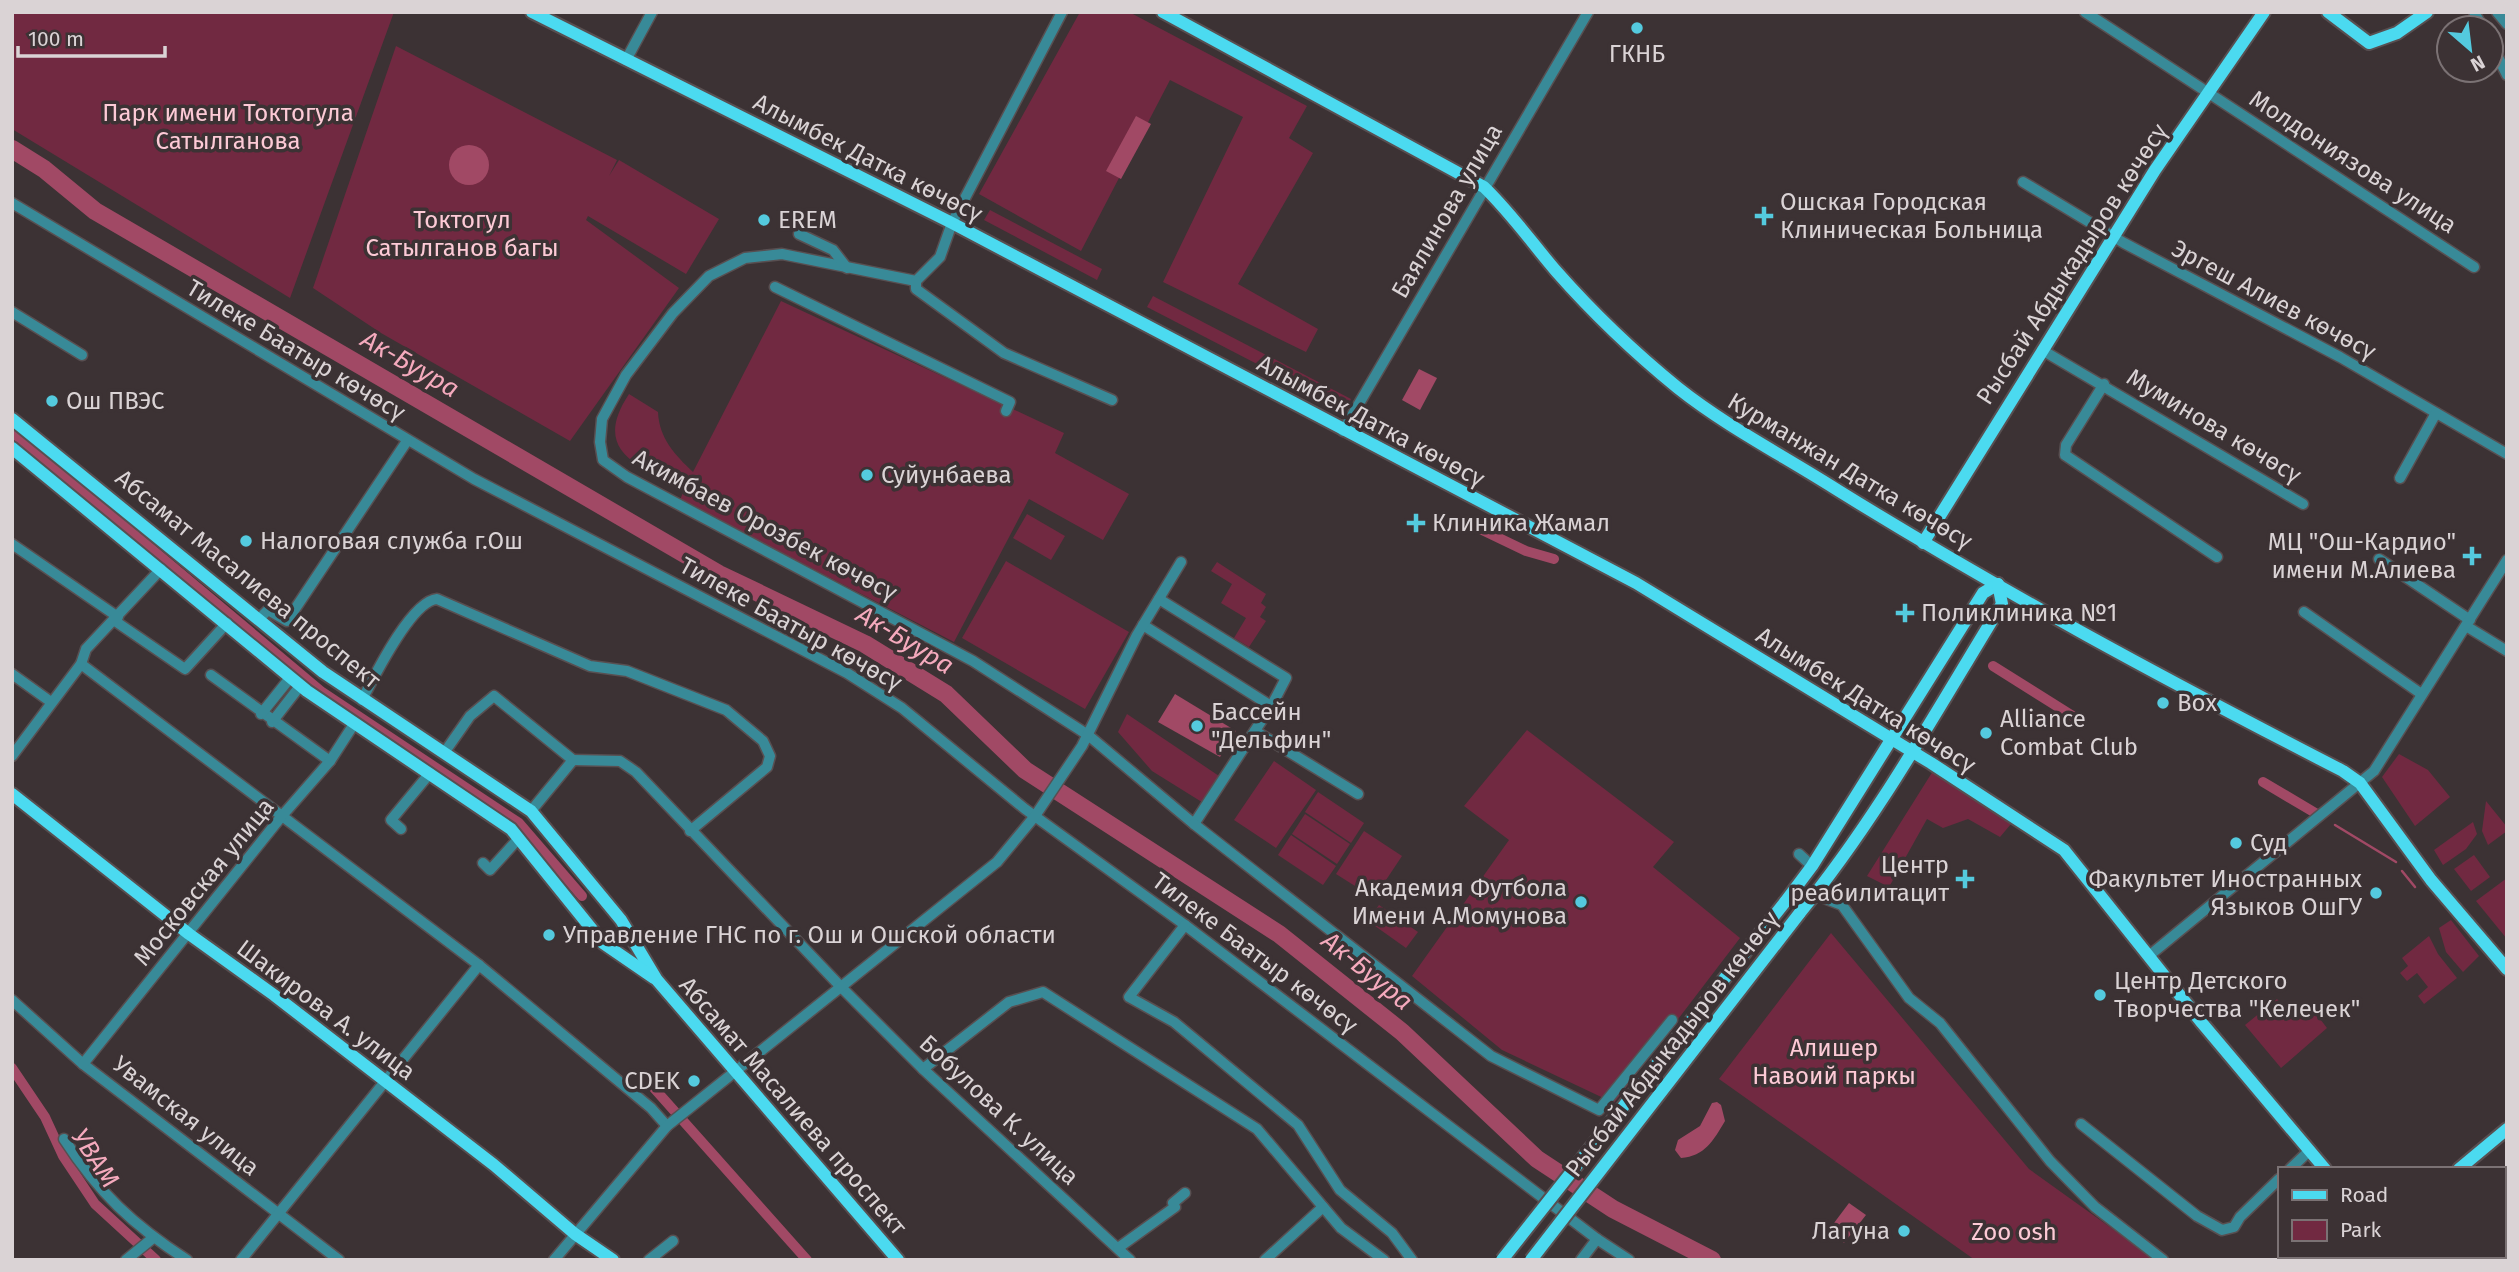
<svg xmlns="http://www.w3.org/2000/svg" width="2519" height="1272" font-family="'Fira Sans',sans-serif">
<rect width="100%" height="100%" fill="#3c3234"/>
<g fill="#712941">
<path d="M12,12h382l-104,286 -278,-169z"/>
<path d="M1080,12h49l178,94 -18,32 24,15 -75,131 80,45 -12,23 -143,-70 80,-165 -73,-37 -89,171 -102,-57z"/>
<path d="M396,46l221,114 -8,16 10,-16 100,59 -33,55 -98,-58 -2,4 93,68 -109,153 -189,-108 -68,-45z"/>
<path d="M990,210l112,59 -5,11 -113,-60z"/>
<path d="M1153,296l198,103 -5,11 -199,-103z"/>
<path d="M781,301l283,132 -9,20 74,41 -26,46 -74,-41 -75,143 -274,-142 4,-10c-43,-24 -94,-37 -55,-96l29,18c1,26 17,43 35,60z"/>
<path d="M1027,514l38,22 -14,24 -38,-22z"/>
<path d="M1006,561l123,71 -44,77 -123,-71z"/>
<path d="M1217,562l49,32 -5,9 5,4 -6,10 6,4 -17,26 -15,-9 12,-20 -25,-15 11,-19 -21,-13z"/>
<path d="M1127,714l95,64 -17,26 -53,-33 -34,-39z"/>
<path d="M1527,730l147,112 -21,25 87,71 -126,165 -112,-53 -90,-74 97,-136 -45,-34z"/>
<path d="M2399,754l29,16 22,27 -35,29 -33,-49z"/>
<path d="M1274,761l42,29 -40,58 -42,-28z"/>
<path d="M1933,771l78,53 -11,13 -32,-18 -25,9 -16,-9 -38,68 -22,-11z"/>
<path d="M1318,792l46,31 -13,20 -46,-31z"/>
<path d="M2486,801l21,26v4l-19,14 -6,-14z"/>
<path d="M1305,814l45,30 -13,20 -45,-30z"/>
<path d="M2473,822l4,12 -11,15 -23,16 -9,-15z"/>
<path d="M1364,831l38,25 -28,42 -38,-24z"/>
<path d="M1291,835l45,31 -13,19 -45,-30z"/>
<path d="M2474,855l16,22 -19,14 -17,-22z"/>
<path d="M2507,878v61l-31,-38z"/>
<path d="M1379,905l39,27 -12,16 -38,-27z"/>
<path d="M2451,920l28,36 -16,16 -17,-20 -7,-24z"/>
<path d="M1831,933l198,236 127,91h-181l-256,-181z"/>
<path d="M2429,936l9,18 19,24 -33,26 -6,-8 10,-9 -11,-14 -10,8 -7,-8 8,-7 -6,-8z"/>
<path d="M2277,999l14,17 17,-13 19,25 -46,40 -36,-43z"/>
</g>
<g fill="#a14965">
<path d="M1136,116l15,8 -30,55 -15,-8z"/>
<circle cx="469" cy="165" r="20"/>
<path d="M1419,369l18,9 -17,32 -18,-10z"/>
<path d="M1175,694l61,37 -16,26 -62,-35z"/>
<path d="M1717,1102l4,3 4,16c-12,20 -20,35 -44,37l-6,-8 3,-10 22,-14 12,-23z"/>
<path d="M1849,1203l17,12 -22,28 -16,-12z"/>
</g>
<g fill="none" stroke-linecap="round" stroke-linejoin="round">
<g stroke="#a14965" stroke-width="2.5">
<path d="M2335,825l61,37"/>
<path d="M2402,871l13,16"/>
</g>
<g stroke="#a14965" stroke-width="10">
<path d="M12,432l310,260 197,131 63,73"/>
<path d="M1476,527l50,24 28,8"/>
<path d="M1993,666l86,54"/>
<path d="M2263,782l54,32"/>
<path d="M12,1068l33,49 18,39 32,48 61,56"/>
<path d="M653,1087l154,173"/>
</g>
<path stroke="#a14965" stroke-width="18" d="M12,149l32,20 51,42 624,363 146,70 81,50 79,76 254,164 123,98 135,127 76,50 99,51"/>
<g stroke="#584f51" stroke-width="13">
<g id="minor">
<path d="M1062,12l-110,211 -12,34 -24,24 -134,-27 -37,4 -36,18 -36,37 -47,62 -24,44 -2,23 3,18 24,17 346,184 115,74 106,89 79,-121 13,-25 -127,-79"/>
<path d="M2085,12l389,255"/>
<path d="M2474,12l9,16"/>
<path d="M2497,12l10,12"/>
<path d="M2491,43l16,32"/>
<path d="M626,60l26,-48"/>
<path d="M2023,182l101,61 216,114 167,97"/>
<path d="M12,203l462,276 373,194 55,35 123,101 160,116 412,314 32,21"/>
<path d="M799,234l34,16 14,18"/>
<path d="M916,281v8l88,64 108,47"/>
<path d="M775,287l235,115 -4,9"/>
<path d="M12,312l70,43"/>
<path d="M2042,350l261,154"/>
<path d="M2104,384l-38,61 -1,10 152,102"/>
<path d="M1343,431l245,-419"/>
<path d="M2400,478l36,-65"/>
<path d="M12,544l106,73"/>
<path d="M2379,559l91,61"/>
<path d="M2304,612l116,81"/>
<path d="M258,620l10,-10 19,11 120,-180"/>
<path d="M115,621l70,48 42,-46"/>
<path d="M1143,625l128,81"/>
<path d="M2466,626l41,25"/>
<path d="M81,664l398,301 172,143 16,18"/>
<path d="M12,674l39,28"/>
<path d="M211,675l119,86"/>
<path d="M362,700c12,-23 49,-99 75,-101l153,67 37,5 99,39 37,31 7,15 -3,11 -77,64"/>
<path d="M261,714l29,-36"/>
<path d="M272,722l28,-36"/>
<path d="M1255,731l103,63"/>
<path d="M444,753l26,-37 24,-20 79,64 -42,51"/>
<path d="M12,756l69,-92 5,-15 75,-80"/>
<path d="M573,760l47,1 16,11 206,216 81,81 207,191"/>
<path d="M1194,824l297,232 108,54 73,-90"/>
<path d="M401,829l-10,-9 39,-47"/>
<path d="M1799,854l13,12"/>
<path d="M483,863l7,7 29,-32"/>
<path d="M1816,895l26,10 67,93 31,25 110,138 45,46 68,53"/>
<path d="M1185,925l-56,72 45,25 124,103 42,65 52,43 20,27"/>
<path d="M2150,955l224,-184 133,-211"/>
<path d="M12,1000l71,64 256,196"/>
<path d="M83,1064l198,-247 49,-56 24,-37"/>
<path d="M923,1069l86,-67 34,-10 214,137 84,99 43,32"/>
<path d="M2081,1124l116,92 25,14 12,-3 6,-10 39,-38"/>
<path d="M64,1139c35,54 69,86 123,121"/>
<path d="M2290,1169l20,-19"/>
<path d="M1118,1248l57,-41 -2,-4 12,-10"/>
<path d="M126,1260l27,-22"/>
<path d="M241,1260l238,-295"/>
<path d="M554,1260l113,-134 330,-264 38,-46 47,-70 55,-111 44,-73"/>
<path d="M649,1260l24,-19"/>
<path d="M1265,1260l58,-53"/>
<path d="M1581,1260l16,-21"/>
</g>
</g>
<g stroke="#584f51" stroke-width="16">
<g id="major">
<path d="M532,12l420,211 684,360 295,180 133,87 138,173 123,146"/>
<path d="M1163,12l321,175c27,26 48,56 72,84 37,42 79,82 122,117 49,39 108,69 161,103 163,101 333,192 504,280l17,12 71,97 76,89"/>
<path d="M2328,12l41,31 28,-10 30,-21"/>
<path d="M12,419l311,253 208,139 90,109 36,60 241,280"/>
<path d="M12,448l295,243 204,138 92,114 51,35"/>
<path d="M1923,543l232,-373 109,-158"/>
<path d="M12,794l177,140 85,61 220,170 81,69 38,26"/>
<path d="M1785,902l27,-36 171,-273 15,-9"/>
<path d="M1799,914c78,-95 139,-206 203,-310l-4,-20"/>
<path d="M2459,1169l48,-40"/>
<path d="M2396,1256l3,4"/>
</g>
</g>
<use href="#minor" stroke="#388a98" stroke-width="10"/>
<use href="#major" stroke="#4bdaf0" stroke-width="12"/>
<g stroke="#584f51" stroke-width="16" stroke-linecap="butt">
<g id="major-bridge">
<path d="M1502,1260l283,-358"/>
<path d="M1531,1260l268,-346"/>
</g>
</g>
<use href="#major-bridge" stroke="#4bdaf0" stroke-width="12"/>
</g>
<g fill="#54cade" stroke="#3c3234" stroke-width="2.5">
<circle cx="1637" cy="28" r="7"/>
<path d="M1760.5 205.5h7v7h7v7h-7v7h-7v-7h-7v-7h7z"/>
<circle cx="764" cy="220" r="7"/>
<circle cx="52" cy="401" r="7"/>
<circle cx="867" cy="475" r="7"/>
<path d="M1412.5 512.5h7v7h7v7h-7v7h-7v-7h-7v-7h7z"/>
<circle cx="246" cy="541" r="7"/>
<path d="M2468.5 545.5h7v7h7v7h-7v7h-7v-7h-7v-7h7z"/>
<path d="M1901.5 602.5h7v7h7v7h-7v7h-7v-7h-7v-7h7z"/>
<circle cx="2163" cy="703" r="7"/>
<circle cx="1197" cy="726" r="7"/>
<circle cx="1986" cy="733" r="7"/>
<circle cx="2236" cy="843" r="7"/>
<path d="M1961.5 868.5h7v7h7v7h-7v7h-7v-7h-7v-7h7z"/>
<circle cx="2376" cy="893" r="7"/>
<circle cx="1581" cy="902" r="7"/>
<circle cx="549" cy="935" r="7"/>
<circle cx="2100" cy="995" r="7"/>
<circle cx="694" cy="1081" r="7"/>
<circle cx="1904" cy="1231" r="7"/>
</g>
<g text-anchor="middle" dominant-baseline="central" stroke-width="7" stroke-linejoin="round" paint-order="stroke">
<g font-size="24" fill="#dad3d5" stroke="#3c3234" text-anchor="start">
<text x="1637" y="54" text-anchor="middle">ГКНБ</text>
<text x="1780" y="202">Ошская Городская<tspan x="1780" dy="28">Клиническая Больница</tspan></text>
<text x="778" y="220">EREM</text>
<text x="66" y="401">Ош ПВЭС</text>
<text x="881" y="475">Суйунбаева</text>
<text x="1432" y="523">Клиника Жамал</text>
<text x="260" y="541">Налоговая служба г.Ош</text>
<text x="2456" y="542" text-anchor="end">МЦ "Ош-Кардио"<tspan x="2456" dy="28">имени М.Алиева</tspan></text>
<text x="1921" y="613">Поликлиника №1</text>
<text x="2177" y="703">Box</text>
<text x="1211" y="712">Бассейн<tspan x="1211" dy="28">"Дельфин"</tspan></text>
<text x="2000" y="719">Alliance<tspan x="2000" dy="28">Combat Club</tspan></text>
<text x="2250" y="843">Суд</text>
<text x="1949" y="865" text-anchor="end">Центр<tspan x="1949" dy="28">реабилитацит</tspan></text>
<text x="2362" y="879" text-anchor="end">Факультет Иностранных<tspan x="2362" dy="28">Языков ОшГУ</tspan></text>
<text x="1567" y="888" text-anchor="end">Академия Футбола<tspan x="1567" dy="28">Имени А.Момунова</tspan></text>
<text x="563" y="935">Управление ГНС по г. Ош и Ошской области</text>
<text x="2114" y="981">Центр Детского<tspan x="2114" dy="28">Творчества "Келечек"</tspan></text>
<text x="680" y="1081" text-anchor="end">CDEK</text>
<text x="1890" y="1231" text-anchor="end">Лагуна</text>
</g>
<g font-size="24" fill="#fdcad6" stroke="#3c3234">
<text x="228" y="113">Парк имени Токтогула<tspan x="228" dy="28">Сатылганова</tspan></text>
<text x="462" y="220">Токтогул<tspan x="462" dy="28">Сатылганов багы</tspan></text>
<text x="1834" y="1048">Алишер<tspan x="1834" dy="28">Навоий паркы</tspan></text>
<text x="2014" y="1232">Zoo osh</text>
</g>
<g font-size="24" fill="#dad3d5" stroke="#3c3234">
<text transform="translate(868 158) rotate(27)">Алымбек Датка көчөсү</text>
<text transform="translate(2353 162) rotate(33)">Молдониязова улица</text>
<text transform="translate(1447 211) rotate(-60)">Баялинова улица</text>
<text transform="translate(2072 264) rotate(-57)">Рысбай Абдыкадыров көчөсү</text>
<text transform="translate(2274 300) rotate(28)">Эргеш Алиев көчөсү</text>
<text transform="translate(296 350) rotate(31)">Тилеке Баатыр көчөсү</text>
<text transform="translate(1371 421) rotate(28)">Алымбек Датка көчөсү</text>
<text transform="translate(2214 426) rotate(31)">Муминова көчөсү</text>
<text transform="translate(1850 471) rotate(31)">Курманжан Датка көчөсү</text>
<text transform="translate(765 525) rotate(28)">Акимбаев Орозбек көчөсү</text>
<text transform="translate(248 579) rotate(39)">Абсамат Масалиева проспект</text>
<text transform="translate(791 624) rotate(29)">Тилеке Баатыр көчөсү</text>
<text transform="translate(1866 700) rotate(32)">Алымбек Датка көчөсү</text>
<text transform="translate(204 882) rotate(-51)">Московская улица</text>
<text transform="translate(1255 953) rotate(37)">Тилеке Баатыр көчөсү</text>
<text transform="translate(326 1010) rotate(37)">Шакирова А. улица</text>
<text transform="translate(1672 1044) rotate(-52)">Рысбай Абдыкадыров көчөсү</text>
<text transform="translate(793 1106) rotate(49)">Абсамат Масалиева проспект</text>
<text transform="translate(999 1110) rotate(43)">Бобулова К. улица</text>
<text transform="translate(186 1116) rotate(38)">Увамская улица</text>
</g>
<g font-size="26" font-style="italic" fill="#f5aabd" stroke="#3c3234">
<text transform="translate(410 364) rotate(30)">Ак-Буура</text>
<text transform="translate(905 640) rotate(31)">Ак-Буура</text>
<text transform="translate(1367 971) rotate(39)">Ак-Буура</text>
<text transform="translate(95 1158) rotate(57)">УВАМ</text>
</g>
</g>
<rect width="2519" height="1272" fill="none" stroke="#dad3d5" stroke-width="28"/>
<rect x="2278" y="1167" width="228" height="91" fill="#3c3234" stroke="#7b7274" stroke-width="2"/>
<rect x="2292" y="1190" width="35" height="10" fill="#4bdaf0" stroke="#7b7274" stroke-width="2"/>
<text x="2340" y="1202" font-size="21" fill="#dad3d5">Road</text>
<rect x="2292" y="1220" width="35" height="21" fill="#712941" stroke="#7b7274" stroke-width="2"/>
<text x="2340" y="1237" font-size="21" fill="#dad3d5">Park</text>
<g transform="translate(2470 49) rotate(152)"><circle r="33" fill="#3c3234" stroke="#7b7274" stroke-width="2"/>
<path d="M0-5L12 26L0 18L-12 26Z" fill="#54cade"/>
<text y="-10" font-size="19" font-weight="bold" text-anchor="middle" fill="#dad3d5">N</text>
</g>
<path d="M18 46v10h147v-10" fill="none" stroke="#dad3d5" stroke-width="3.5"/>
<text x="28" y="46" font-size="21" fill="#dad3d5" stroke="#3c3234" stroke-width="5" paint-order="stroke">100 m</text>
</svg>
